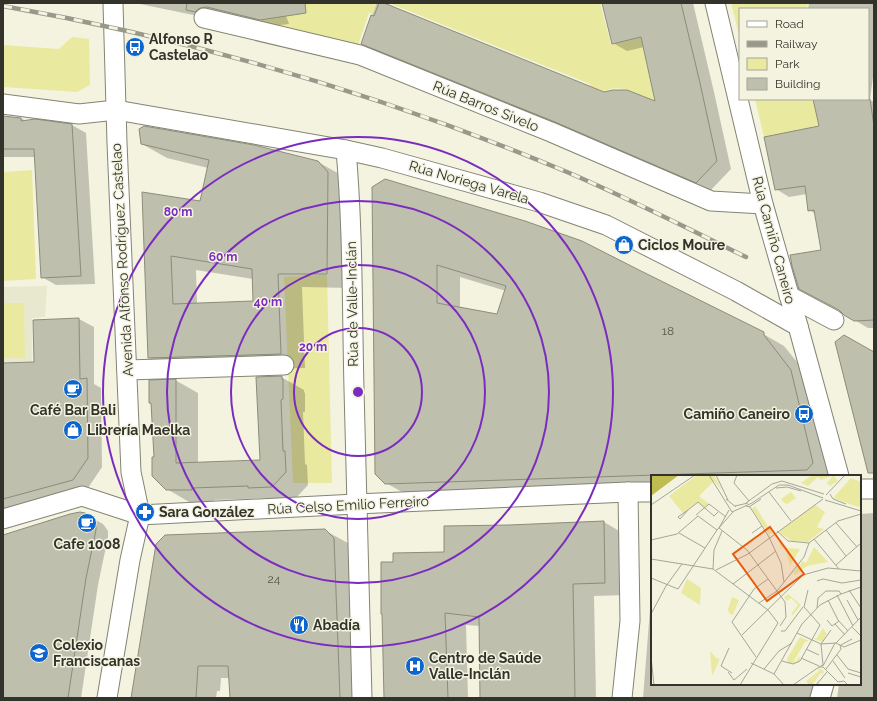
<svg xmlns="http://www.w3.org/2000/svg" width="877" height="701" font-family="Raleway,sans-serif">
<rect width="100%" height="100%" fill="#f3f3e0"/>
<path fill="#e8e8ce" d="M47,286l-2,31 -13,1v60l-19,1 1,-17h-11v-75z"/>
<g fill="#eae9a0">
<path d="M273,3h104l-4,11 -4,-1 -13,38 -113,-28 35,-5z"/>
<path d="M389,3h211l11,41 30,-6 15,70c-18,-14 -34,-28 -57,-14l-11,-5 2,-5z"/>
<path d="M731,3h77l-1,6h-67v30z"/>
<path d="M72,37l17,2 1,46 -13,7 -74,-5v-42l56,4z"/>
<path d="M755,99h58l6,27 -55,11z"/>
<path d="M32,170l4,109 -33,2v-109z"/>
<path d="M327,275l5,208h-39l-9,-206z"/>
<path d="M3,303h21l1,55h-22z"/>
</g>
<g fill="#0003" fill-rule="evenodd">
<path d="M135,3h153l-6,2 7,19 -17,2 -64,-8z"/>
<path d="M377,3h5l222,90 53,10 -13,-56 -17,4 -14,-8 -10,-40h90l21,89 17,77 -20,21 -141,-61 -194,-77 -14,-9z"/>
<path d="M809,3h65v66l-4,31 4,2v226h-6l-24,-14 -22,-63 -6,-37 -7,-4 -2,-16 -18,3 -13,-8 44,-62 -6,-28h54v-90h-60z"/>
<path d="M3,117l18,1 5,3 46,4 14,8 9,151 -39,1 -14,-8 -6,-120h-33z"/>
<path d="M142,144l176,18 25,14 9,112 -50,-1 3,81 -131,4 -25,-14 -6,-165 58,9 7,-34 -41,-10zM196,270l57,9 1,23 -57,2z"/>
<path d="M373,188l387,144 24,14 31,38 20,92h-183v12l-243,8 -23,-13zM460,277l46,14 -8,25 -38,-7z"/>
<path d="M79,319l15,8v57l7,4 1,79 -14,21 -85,24v-148l32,-1 -1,-43z"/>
<path d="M281,377l23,13v2l1,1v19h-2l2,52 2,1 1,20 -13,14 -24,1 -3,-2 -54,2v2h-25l-22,-13 -12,-32 -3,-53 -2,-1 25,-23 23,13v70l64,-2z"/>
<path d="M874,513v185h-37l2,-14h21v-170z"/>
<path d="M90,517l13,7 3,4 2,3v6l-10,48 -17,113h-78v-162z"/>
<path d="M604,522l22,13v60l-32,1 2,102h-115l-1,-72 -14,-1 2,73h-82l8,-135 51,-10 64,-27z"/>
<path d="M652,529v155h170l-4,14h-175l9,-114 -2,-53z"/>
<path d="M324,530l24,13 8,9 7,146h-133v-20h-9l-1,13h-3l-1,7h-84z"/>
</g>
<g fill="#bfbfad" stroke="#8c8c7b" fill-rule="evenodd">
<path d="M187,3h118l1,10 -46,7 -53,-13 -7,1 -5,4 -9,-2z"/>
<path d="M379,3h5l220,89 9,-2h14l28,11 -14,-64 -29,7 -10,-41h79l19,80 17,78 -21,22 -141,-61 -194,-78 10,-29 3,1z"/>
<path d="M813,99h57l4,27v194l-20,1 -10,-6 -5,-5 -40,-21 -7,-23 -2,-11 31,-5 -7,-40 -6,1 -3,-25 -30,4 -11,-53 55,-11z"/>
<path d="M3,116l18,2v3l14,-2 37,5 9,152 -40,2 -7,-129h-31z"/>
<path d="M144,126l110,19 64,16 10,11 -1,102h-49l3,80 -133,4 -6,-166 58,9 9,-41 -68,-16 -2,-15zM171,256l81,13 1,32 -80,3z"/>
<path d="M385,179l140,42 57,20 59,30 123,61v3l27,35 22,93 -6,7 -422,14 -10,-10 -3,-287zM437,265l69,21 -9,28 -60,-11z"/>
<path d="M79,318l1,61 7,-1 1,80 -15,22 -70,19v-136l31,-1 -1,-42z"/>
<path d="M844,335l30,17v121h-6l-33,-131z"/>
<path d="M282,376v3h1v20l-2,1 2,51h2l1,21 -14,15 -24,1v-2l-56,2v2h-26l-14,-14v-19h2l-3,-54h-2v-23l27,-1v84l84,-3 -4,-83z"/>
<path d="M80,512l5,1 6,3 3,4 2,3v7l-10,48 -18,120h-65v-163l67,-21z"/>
<path d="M604,521l1,62 -32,1 2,114h-95l-1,-81 -34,-4 3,85h-64l-2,-84h-1v-52h12v-9l51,-1v-26l65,-1z"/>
<path d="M325,529l9,9 6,160h-110l-2,-32h-30l-2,32h-65l25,-154 9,-9z"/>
</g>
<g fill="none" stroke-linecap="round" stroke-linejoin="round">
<g stroke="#848473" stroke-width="21">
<g id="street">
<path d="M715,3l48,201 35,122 41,150"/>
<path d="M204,18l156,37 191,77 160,69 52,3"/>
<path d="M3,104l76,10 37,-4 230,40 36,8 157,44 67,23 130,66 62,35"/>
<path d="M346,150c7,79 6,159 8,239 2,103 5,206 8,309"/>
<path d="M789,296l45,24"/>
<path d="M127,370l157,-5"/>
<path d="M860,489h14"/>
<path d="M3,519l79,-23 58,19 216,-11 272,-12h24"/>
<path d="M107,698l23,-138 10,-45 -9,-43 -14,-329 -4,-140"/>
<path d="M622,698l8,-77 -2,-129"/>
<path d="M820,698l4,-14"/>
</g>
</g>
<use href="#street" stroke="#fff" stroke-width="19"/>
<g stroke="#99998b" stroke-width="4.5">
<path id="rail" d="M3,6c193,34 383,90 564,166 61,26 120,56 179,85"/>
</g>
<use href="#rail" stroke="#f3f3e0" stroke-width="3" stroke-dasharray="9" stroke-linecap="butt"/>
</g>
<g fill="none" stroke="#7b2cbf" stroke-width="2">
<circle cx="358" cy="392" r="64"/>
<circle cx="358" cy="392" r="127"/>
<circle cx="358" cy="392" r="191"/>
<circle cx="358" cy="392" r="255"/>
</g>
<defs>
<g id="bus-disc" transform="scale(1)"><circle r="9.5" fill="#0d66cf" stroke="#f3f3e0"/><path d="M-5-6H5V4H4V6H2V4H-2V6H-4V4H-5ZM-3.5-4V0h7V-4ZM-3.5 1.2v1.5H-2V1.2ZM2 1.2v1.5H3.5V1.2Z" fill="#fff"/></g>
<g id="shop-disc" transform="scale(1)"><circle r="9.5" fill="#0d66cf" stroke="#f3f3e0"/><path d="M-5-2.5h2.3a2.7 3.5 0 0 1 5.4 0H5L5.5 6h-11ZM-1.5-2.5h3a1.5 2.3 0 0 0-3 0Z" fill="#fff"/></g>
<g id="cafe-disc" transform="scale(1)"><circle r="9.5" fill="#0d66cf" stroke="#f3f3e0"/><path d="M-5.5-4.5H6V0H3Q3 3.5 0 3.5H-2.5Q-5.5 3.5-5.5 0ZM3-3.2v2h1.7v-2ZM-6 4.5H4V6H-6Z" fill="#fff"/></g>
<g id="pharmacy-disc" transform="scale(1)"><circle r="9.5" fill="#0d66cf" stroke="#f3f3e0"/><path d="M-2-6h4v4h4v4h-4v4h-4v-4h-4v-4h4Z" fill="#fff"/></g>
<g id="restaurant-disc" transform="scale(1)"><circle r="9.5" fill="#0d66cf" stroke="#f3f3e0"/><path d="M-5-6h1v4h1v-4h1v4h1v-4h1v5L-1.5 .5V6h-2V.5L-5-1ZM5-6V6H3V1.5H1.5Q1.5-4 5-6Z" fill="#fff"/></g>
<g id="school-disc" transform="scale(1)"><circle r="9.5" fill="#0d66cf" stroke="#f3f3e0"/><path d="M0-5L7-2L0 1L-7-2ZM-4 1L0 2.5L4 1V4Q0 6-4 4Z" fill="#fff"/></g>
<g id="hospital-disc" transform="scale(1)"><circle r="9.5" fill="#0d66cf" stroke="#f3f3e0"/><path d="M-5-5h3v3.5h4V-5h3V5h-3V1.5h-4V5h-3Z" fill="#fff"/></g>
</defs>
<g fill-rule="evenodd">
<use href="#bus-disc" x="135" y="47"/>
<use href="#shop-disc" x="624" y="245"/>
<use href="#cafe-disc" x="73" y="389"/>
<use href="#bus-disc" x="804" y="414"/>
<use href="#shop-disc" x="73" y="430"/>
<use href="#pharmacy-disc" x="145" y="512"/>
<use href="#cafe-disc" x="87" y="523"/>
<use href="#restaurant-disc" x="299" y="625"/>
<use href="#school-disc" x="39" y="653"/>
<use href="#hospital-disc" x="415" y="666"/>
</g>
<g text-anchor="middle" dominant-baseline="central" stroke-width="3" stroke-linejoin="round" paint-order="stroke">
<g font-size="12" fill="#56564c">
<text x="668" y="331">18</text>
<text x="274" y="579">24</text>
</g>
<g font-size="14" font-weight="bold" fill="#33332c" stroke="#f3f3e0" text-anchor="start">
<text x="149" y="39">Alfonso R<tspan x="149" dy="16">Castelao</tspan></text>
<text x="638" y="245">Ciclos Moure</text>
<text x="73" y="410" text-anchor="middle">Café Bar Bali</text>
<text x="790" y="414" text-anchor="end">Camiño Caneiro</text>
<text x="87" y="430">Librería Maelka</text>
<text x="159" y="512">Sara González</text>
<text x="87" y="544" text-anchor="middle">Cafe 1008</text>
<text x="313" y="625">Abadía</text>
<text x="53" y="645">Colexio<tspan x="53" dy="16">Franciscanas</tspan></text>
<text x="429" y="658">Centro de Saúde<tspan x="429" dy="16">Valle-Inclán</tspan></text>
</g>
<g font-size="14" fill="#33332c" stroke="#f3f3e0">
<text transform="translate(486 106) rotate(22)">Rúa Barros Sivelo</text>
<text transform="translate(469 182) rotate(16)">Rúa Noriega Varela</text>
<text transform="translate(774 240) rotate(75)">Rúa Camiño Caneiro</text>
<text transform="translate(122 260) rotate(-93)">Avenida Alfonso Rodríguez Castelao</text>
<text transform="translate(352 304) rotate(-91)">Rúa de Valle-Inclán</text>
<text transform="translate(348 505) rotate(-3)">Rúa Celso Emilio Ferreiro</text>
</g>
</g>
<g transform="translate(651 475)">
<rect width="210" height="210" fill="#f3f3e0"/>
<path d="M46,0h17l8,15 -8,-9 -15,15 10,8 -5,4 -6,-6 -15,11 -14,-17zM161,0h21l5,6 -8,5 -3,-3 5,-6 -1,-1 -10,4 -3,-3 -10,9 -7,-3zM200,3l10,4v24l-3,1 -25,-9zM140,17l5,6 -9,6 -4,-2 -2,-3zM164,30l10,7 -8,15 7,2 -16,13 -16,-1 -12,-8v-3zM104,31l17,27 -3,2 -17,-26zM128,66l9,7 12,1 -10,17 -5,-19 -4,1zM163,72l14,15 -21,4 -12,9 -2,-2 10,-12 3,2zM36,104l14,9 -1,17 -19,-12zM137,119l13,11 -8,10 -2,-1 7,-9 -7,-7 -4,3 -3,-4zM81,122l7,3 -6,15 -4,-2 -1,-4zM170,150l6,9 -5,8 -9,-4h4l6,-10zM149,162l9,4 -4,1 -11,19 2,1 3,-6 1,4 -3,3h-9l-1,-4zM59,176l6,7 4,1 -8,17zM166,193l6,2 1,4 -3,-1 -9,12h-3l-3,-4 13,-10z" fill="#eae9a0"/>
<path d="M0,0h28l-28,21z" fill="#bfbc51"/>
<path fill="none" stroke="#a6a698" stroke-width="1" d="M58,0l23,37 20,-9 27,-18h9l35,13M65,0l12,25M86,0l-3,8 15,18M125,13l11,-1 14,4M118,17l22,29M179,19l3,5 13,5M175,20l19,-20M75,24l10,8M174,25l36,11M95,28l26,-19 10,-3 42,13M0,30l44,-30M84,31l13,-3M95,31l4,1 19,30 12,26 3,19M98,32l12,-8M37,35l10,-8 16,14 4,-4M37,35l-8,9 -2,-2zM45,40l13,-11 17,13M185,48l21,24M68,53l28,22 38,52 1,15 -6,9M68,53l10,-18M175,55l20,26M126,56l11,10 21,2 29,-22 23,-7M28,58l26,15M101,58l10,-7M163,64l25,30M0,65l26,-6 21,-18 19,14M0,84l62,10 55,41 10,13M185,90l25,-22M62,94l1,-19 8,-19M65,95l32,-16 75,-55M0,103l27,11 39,-59 16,-18M166,106l6,-2 19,4 19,-3M82,109l43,-33M198,115l12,18M186,120l16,31M177,125l10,20 10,11M196,125l11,20M108,128l18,-12 27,-34 5,-14M153,132l4,-17M166,133l1,-10 8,-7h13l2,3 20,-7M0,139l15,-28 16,-22M176,145l5,6 7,-5M184,149l10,11M201,152l9,9M130,156h4l18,-24M146,158l24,11M91,160l61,-60 25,-7 33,3M185,168l25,-26M170,169l15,-1 8,4 17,-7M170,169l2,21 -4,2h4M170,169l10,-14M190,170l11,-6M78,173l-8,18 11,7M155,174l13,6M186,180l11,14 13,4M0,182l3,28M105,182l-24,-35 22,-33 14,-10M150,183l18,8M131,186l11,3 7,-3 20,-36 -16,-18M182,186l12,17M100,188l23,11 10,11M172,191l12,-23M172,192l15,15 6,-1 4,4M113,194l15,-18 13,-8M175,194l15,-20 -1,-4M77,197l6,8 13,-11M197,198l13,4M123,199l28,-50 18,-19 21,-11M89,210l38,-62M142,210l26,-18M165,210l11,-13"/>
<path fill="#e8590c" fill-opacity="0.15" stroke="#e8590c" stroke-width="2" d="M119,52l34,47 -37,27 -34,-47z"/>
<rect width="210" height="210" fill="none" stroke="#33332c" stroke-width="2"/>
</g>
<circle cx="358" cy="392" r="6" fill="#7b2cbf" stroke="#f3f3e0" stroke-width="2"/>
<g font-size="12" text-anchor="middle" font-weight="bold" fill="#7b2cbf" stroke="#f3f3e0" stroke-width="3" stroke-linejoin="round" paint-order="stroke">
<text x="178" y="216">80 m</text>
<text x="223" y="261">60 m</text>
<text x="268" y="306">40 m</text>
<text x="313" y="351">20 m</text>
</g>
<rect width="877" height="701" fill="none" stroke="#33332c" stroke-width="8"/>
<rect x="739" y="8" width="130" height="92" fill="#f3f3e0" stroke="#a6a698"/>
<rect x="747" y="21" width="20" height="6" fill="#ffffff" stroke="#a6a698"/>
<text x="775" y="28" font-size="12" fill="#33332c">Road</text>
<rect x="747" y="41" width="20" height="6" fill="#99998b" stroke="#a6a698"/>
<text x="775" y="48" font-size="12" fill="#33332c">Railway</text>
<rect x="747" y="58" width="20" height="12" fill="#eae9a0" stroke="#a6a698"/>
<text x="775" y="68" font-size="12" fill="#33332c">Park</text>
<rect x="747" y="78" width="20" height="12" fill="#bfbfad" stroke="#a6a698"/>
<text x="775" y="88" font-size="12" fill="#33332c">Building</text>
</svg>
